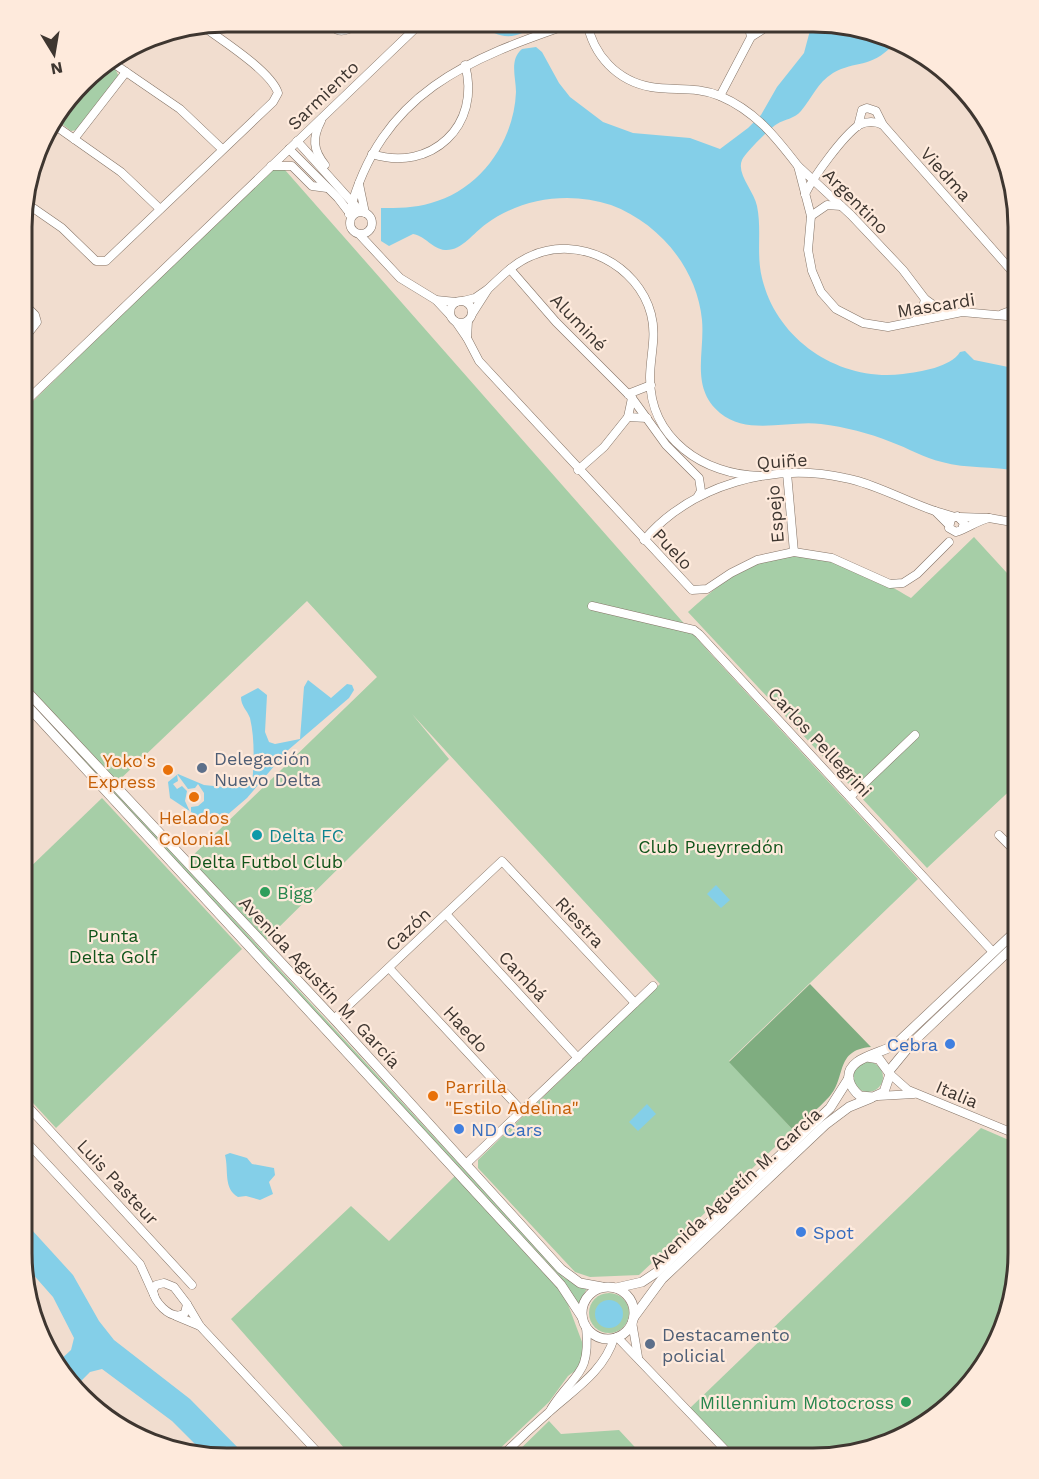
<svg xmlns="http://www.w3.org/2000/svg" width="1039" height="1479" font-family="'Work Sans',sans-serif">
<rect width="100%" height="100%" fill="#f1ddcf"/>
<g fill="#a6cea7">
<path d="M110,68h5l4,9 -42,53 -6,1 -9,-7 -1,-10z"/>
<path d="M278,162l432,491 208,226 -189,182 64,69 -154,145 -49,2 -15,-5 -97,-104v-8l182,-176 -248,-270 37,45 -186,184 -77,-81 191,-185 -70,-76 -193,184 -92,-104v-187l4,-5 -4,-11v-66z"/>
<path d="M974,537l44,48v198l-91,85 -239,-256c24,-22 49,-42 80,-53 42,-15 107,17 143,39z"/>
<path d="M22,690l542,588 23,10 -9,18 -15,-26 -541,-586z"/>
<path d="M102,798l140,151 -186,179 -35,-38 1,-215z"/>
<circle cx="868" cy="1077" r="15"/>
<path d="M981,1128l37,16v122l-35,101 -80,70 -90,21h-73l-51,-49z"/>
<path d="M456,1175l107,116 22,59 -2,10 -7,10 -8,6 -19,26 -58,55h-139l-121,-138 120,-113 38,35z"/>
<circle cx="609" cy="1313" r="20"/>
<path d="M549,1421l12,13 58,-4 26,28 -133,-1z"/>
</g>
<path fill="#7fad80" d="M810,984l61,63c-37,3 -24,31 -42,50 -11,12 -24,22 -36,33l-64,-68z"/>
<g fill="#84cfe8">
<path d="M482,22h53c-14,19 -40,19 -53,0z"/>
<path d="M812,23h27l54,22c-23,24 -37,15 -60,28 -16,10 -21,25 -32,38 -7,8 -16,8 -24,13 -7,4 -32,29 -35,36 -6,14 12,31 15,46 5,24 -1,48 5,72 15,63 78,104 141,96 17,-2 48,-7 57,-22l5,-1 9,9 44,9v102c-25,-5 -51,-2 -76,-9 -18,-4 -34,-14 -51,-20 -22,-9 -46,-15 -70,-18 -33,-4 -73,12 -101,-11 -30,-25 -15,-60 -18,-93 -5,-52 -43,-97 -91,-115 -42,-14 -90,-7 -125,19 -13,9 -24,27 -41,26 -13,-1 -19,-14 -32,-16l-24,12 -8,-5v-33c17,0 33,0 50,-5 49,-13 83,-61 85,-111 0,-15 -7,-32 6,-43l14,-2 6,5 17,31 11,14 33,25 30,11 57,5 30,11 28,-21 13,-13 16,-28 27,-34z"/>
<path d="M308,680l23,18 16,-14 5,1 2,5 -5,8 -62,53 -40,47 -21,18 -16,4 -10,-2 -30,-20 -2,-16 10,-8 26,11 29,3 19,-3c2,-21 3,-46 -2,-67 -3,-8 -9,-12 -9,-21l17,-9 9,7 -2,37 4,10 6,2 25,-5 4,-52z"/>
<path d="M716,885l14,15 -9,8 -14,-14z"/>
<path d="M647,1104l9,10 -18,17 -9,-9z"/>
<path d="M230,1153l17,5 5,6 22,4 1,7 -6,7 4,12 -13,6 -14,-4 -8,1c-15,-9 -9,-26 -13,-42z"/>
<path d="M21,1218l52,57 26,46 15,19 76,59 56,57h-39l-35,-35 -70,-52 -12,3 -13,13 -19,-23 13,-12 3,-12 -21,-41 -30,-34z"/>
<circle cx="609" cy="1314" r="14"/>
</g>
<path fill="#f1ddcf" d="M177,774l11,15 7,-1 3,-4 6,9v8l-6,5 -7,1v7l-6,-13 2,-10 -5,-5 -5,3 -4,-5 5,-3z"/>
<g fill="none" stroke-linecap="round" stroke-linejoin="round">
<g stroke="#857467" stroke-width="9">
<g id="minor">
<path d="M330,21c3,9 10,12 19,8l4,-8"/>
<path d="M587,22c6,33 30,59 64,65 24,4 45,-1 69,9 35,15 55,40 78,70"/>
<path d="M751,37l11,-7 2,-7"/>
<path d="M110,61l70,48 42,40"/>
<path d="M720,96l31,-59 -3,-14"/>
<path d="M60,110l54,-51"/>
<path d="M321,121c-9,17 -8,29 4,44"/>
<path d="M50,122l71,50 39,37"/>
<path d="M858,126l4,-16 5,-2 9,3 7,14 135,153"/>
<path d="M74,139l52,-67"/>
<path d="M297,141l64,71"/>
<path d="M289,149l49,49 13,17"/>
<path d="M372,154c59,19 110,-29 93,-89"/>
<path d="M271,166h21l20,20 15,2"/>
<path d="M359,184l6,29"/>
<path d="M805,194c9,-18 38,-58 54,-69 8,-4 16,-4 24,0"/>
<path d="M23,201l39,27 34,33h10l167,-159 5,-9c-7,-22 -58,-54 -77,-68"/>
<circle cx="361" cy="223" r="11"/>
<path d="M349,214c32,-122 118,-155 227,-192"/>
<path d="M811,216l16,-11 14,1"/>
<path d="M359,234l41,44 36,22"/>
<path d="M510,269l46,53 76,76 34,47 33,33 2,13 -3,5"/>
<path d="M488,289c13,-12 26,-26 43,-33 48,-22 107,9 120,58 6,22 -1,42 -1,64 0,61 54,97 110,98"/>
<path d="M925,299l-22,-29 -52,-55 -53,-49 13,50 -3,34 4,21 9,21 15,17 27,14 25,4 74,-15 56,5"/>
<circle cx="461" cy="312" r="11"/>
<path d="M463,301l12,-3 13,-9 -16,25"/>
<path d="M1002,314l8,-3 8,-8"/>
<path d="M450,315l-14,-15 20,2"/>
<path d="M915,321l7,-9 3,-13 21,15"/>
<path d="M456,322l11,16 1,-17"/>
<path d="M467,338l12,23 213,229 15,-1 24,-16 26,-13 37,-8 38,6 58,26 13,-1 14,-9 32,-32"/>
<path d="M23,340l14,-18 -2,-7 -12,-12"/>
<path d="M628,394l23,-9"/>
<path d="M632,398l-4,19 19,1"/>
<path d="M22,405l400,-383"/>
<path d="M578,470l26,-23 24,-30"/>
<path d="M787,473l7,79"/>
<path d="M960,517l29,1c-12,3 -21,10 -33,14l-7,-4 2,-9 6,-3 7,7 -2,6"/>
<path d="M989,518l29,5"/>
<path d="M949,525l-14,-14 20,6"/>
<path d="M644,540c48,-56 130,-78 201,-62 31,6 60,23 90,33"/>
<path d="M592,606l102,24 5,4 294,318"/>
<path d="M850,797l65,-62"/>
<path d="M999,835l19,19"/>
<path d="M446,914l132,144"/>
<path d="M389,968l133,143"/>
<path d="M334,1019l168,-158 133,142"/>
<path d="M890,1074l18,16 110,45"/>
<path d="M878,1096l36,-2"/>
<path d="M21,1099l171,186"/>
<path d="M21,1136l119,128 14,31"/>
<path d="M466,1164l187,-178"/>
<path d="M164,1283l10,4 13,17 -2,9 -4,2c-12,3 -27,-13 -28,-25l3,-5z"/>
<path d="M187,1304l13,22 122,131"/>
<path d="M176,1316l24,10"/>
<path d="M632,1322l6,35"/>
<path d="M617,1337l116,121"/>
<path d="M551,1409c23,-37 40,-32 35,-83"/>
<path d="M501,1457c15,-15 31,-30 47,-44 24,-22 56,-41 66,-75"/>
</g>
</g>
<g stroke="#857467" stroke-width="10">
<g id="major">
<path d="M22,686l312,333 227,250 19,14 22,4"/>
<path d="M22,700l539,585 21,32"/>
<path d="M867,1057l12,2 11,15 -6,18 -11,5 -13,-1c-5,-4 -9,-9 -11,-16 -4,-23 33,-26 47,-36l122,-115"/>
<path d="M889,1071l23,-28 106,-101"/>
<circle cx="608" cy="1313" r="26"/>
<path d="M616,1288l26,-6 15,-10 173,-164 19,-30"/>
<path d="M634,1317l28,-38 163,-154 24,-18 22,-9"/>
</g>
</g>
<use href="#minor" stroke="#fff" stroke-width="8"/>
<use href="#major" stroke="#fff" stroke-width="9"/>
</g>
<g fill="#5c6f8a" stroke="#feeadc" stroke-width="2">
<circle cx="202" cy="768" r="6"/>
<circle cx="650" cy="1344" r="6"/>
</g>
<g fill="#e8710a" stroke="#feeadc" stroke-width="2">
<circle cx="168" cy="770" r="6"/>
<circle cx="194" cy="797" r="6"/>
<circle cx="433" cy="1096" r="6"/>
</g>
<circle fill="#0f9aa8" stroke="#feeadc" stroke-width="2" cx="257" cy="835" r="6"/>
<g fill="#2e9e5b" stroke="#feeadc" stroke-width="2">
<circle cx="265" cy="892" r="6"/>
<circle cx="906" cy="1402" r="6"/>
</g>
<g fill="#3f7fe0" stroke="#feeadc" stroke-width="2">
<circle cx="950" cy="1044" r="6"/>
<circle cx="459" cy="1129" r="6"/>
<circle cx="801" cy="1232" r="6"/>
</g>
<g text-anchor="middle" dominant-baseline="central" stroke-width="4.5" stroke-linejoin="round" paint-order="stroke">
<g font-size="18" fill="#3e3630" stroke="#feeadc">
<text transform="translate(323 95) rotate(-44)">Sarmiento</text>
<text transform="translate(946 174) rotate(48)">Viedma</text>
<text transform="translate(856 201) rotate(45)">Argentino</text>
<text transform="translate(936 305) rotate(-9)">Mascardi</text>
<text transform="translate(579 322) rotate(46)">Aluminé</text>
<text transform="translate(782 461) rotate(-4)">Quiñe</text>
<text transform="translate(775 514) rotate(-95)">Espejo</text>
<text transform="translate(673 549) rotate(47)">Puelo</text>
<text transform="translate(820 742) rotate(47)">Carlos Pellegrini</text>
<text transform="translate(580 922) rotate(47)">Riestra</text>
<text transform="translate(408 929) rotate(-43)">Cazón</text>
<text transform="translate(523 976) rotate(47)">Cambá</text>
<text transform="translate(320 982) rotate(47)">Avenida Agustín M. García</text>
<text transform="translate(466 1029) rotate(47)">Haedo</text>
<text transform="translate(957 1094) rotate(23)">Italia</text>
<text transform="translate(118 1182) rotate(47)">Luis Pasteur</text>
<text transform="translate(735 1188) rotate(-43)">Avenida Agustín M. García</text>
</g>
<g font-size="18" fill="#4e5e75" stroke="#feeadc" text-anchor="start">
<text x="214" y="758">Delegación<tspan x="214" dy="21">Nuevo Delta</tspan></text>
<text x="662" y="1334">Destacamento<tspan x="662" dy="21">policial</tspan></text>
</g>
<g font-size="18" fill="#c56008" stroke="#feeadc" text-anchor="end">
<text x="156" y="760">Yoko's<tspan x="156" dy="21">Express</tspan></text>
<text x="194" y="817" text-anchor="middle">Helados<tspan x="194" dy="21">Colonial</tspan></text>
<text x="445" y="1086" text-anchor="start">Parrilla<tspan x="445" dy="21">"Estilo Adelina"</tspan></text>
</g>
<g font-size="18" fill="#0d838f" stroke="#feeadc" text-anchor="start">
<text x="269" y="835">Delta FC</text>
</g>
<g font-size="18" fill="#10541a" stroke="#feeadc">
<text x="711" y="846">Club Pueyrredón</text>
<text x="266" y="861">Delta Futbol Club</text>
<text x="113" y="935">Punta<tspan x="113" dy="21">Delta Golf</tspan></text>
</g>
<g font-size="18" fill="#27864d" stroke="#feeadc" text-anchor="start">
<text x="277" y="892">Bigg</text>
<text x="894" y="1402" text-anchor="end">Millennium Motocross</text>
</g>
<g font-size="18" fill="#366cbe" stroke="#feeadc" text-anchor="start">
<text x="938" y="1044" text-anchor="end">Cebra</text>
<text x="471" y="1129">ND Cars</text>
<text x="813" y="1232">Spot</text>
</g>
</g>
<path d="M0 0H1039V1479H0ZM227 32H813A195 195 0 0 1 1008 227V1253A195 195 0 0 1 813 1448H227A195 195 0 0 1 32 1253V227A195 195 0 0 1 227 32Z" fill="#feeadc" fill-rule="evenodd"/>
<path fill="none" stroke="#3e3630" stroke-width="3" d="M227 32H813A195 195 0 0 1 1008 227V1253A195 195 0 0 1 813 1448H227A195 195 0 0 1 32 1253V227A195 195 0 0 1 227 32Z"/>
<g transform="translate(54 54) rotate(169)" stroke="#feeadc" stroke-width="4.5" paint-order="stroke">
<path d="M0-4.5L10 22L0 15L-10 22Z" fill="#3e3630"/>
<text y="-9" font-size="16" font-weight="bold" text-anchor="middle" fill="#3e3630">N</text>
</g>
</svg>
